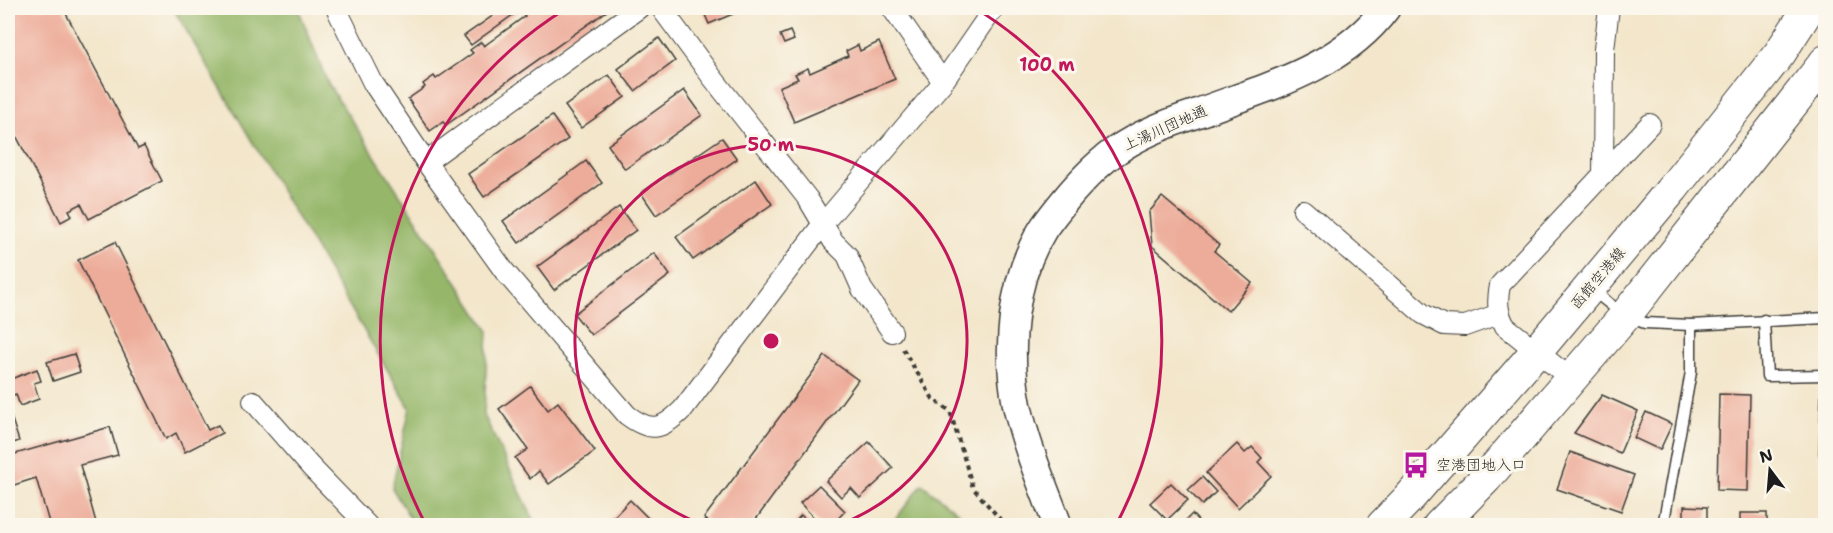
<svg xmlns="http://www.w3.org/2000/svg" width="1833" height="533" font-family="'Shantell Sans','Klee One',sans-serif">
<rect width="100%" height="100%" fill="#fbf7ec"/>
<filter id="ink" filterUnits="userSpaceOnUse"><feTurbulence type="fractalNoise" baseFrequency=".0167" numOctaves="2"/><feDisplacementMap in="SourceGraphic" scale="12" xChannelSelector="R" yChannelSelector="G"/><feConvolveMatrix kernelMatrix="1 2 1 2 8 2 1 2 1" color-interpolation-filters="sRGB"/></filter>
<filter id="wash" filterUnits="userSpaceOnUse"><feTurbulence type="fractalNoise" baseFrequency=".008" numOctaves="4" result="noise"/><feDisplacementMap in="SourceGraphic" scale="24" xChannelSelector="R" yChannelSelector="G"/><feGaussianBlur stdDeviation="1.35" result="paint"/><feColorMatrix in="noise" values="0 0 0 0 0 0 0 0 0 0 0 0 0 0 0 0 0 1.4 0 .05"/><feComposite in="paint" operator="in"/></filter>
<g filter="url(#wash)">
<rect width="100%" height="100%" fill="#f3e6cb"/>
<g fill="#96b76a" stroke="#596a43" stroke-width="1.5">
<path d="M173,8h125l30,76 160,246 -4,85 52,110h-122l-22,-37 18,-80z"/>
<path d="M922,484l52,41h-74l-5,-5z"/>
</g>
<g id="blocks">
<g fill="#edab99">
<path d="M8,8h55l75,141 6,-3 18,35 -73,38 -8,-15 -12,6 3,6 -11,6 -53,-102v-17l4,-3 -4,-9z"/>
<path d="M504,8l17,1 -50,36 -7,-9z"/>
<path d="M530,8h81l-165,117 -3,-3 -13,9 -22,-32 17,-12 -2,-3 11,-8 2,3 37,-26 -3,-3 11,-8 3,4 41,-30 -2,-3z"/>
<path d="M702,8h45l-38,16z"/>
<path d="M790,31l4,9 -10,4 -4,-9z"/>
<path d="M659,38l16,23 -40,30 -17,-22z"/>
<path d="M879,42l16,37 -101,43 -15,-35 19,-8 -3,-5 13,-6 2,5 38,-17 -2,-5 12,-6 2,6z"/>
<path d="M609,75l16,22 -44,31 -16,-22z"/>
<path d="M684,90l18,25 -77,54 -17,-24z"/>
<path d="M552,116l16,23 -84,58 -16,-23z"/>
<path d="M722,138l15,21 -81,56 -15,-22z"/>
<path d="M586,161l16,22 -83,60 -16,-22z"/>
<path d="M756,180l16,24 -79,56 -17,-23z"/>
<path d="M1162,197l57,48 -5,6 38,32 -24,28 -76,-65 -3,-34z"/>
<path d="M619,207l17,23 -82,60 -17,-23z"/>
<path d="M115,242l93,188 10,-5 4,8 -37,19 -9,-19 -10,6 -88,-179z"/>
<path d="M654,253l16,22 -79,60 -17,-21z"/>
<path d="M74,354l6,18 -27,9 -6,-19z"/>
<path d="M825,356l33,24 -107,146h-37l-10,-8z"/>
<path d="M37,369l4,12 -7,2 5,16 -19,7 -4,-12 -8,3v-26l3,8z"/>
<path d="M530,386l18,24 10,-8 37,49 -46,33 -10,-13 -9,8 -15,-21 13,-9 -29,-40z"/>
<path d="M1821,393h5v61h-7z"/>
<path d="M1719,394l31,1 -2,96 -31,-1z"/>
<path d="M1602,395l36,16 -18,42 -46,-20z"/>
<path d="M8,407l11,34 -11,4z"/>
<path d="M1646,412l26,12 -12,26 -26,-12z"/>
<path d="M110,427l8,28 -38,10 17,61h-47l-14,-48 -28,9v-31z"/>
<path d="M869,442l24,26 -33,30 -9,-10 -10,9 -15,-16z"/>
<path d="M1237,444l8,9 7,-6 10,11 -4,4 13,14 -33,32 -32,-35z"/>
<path d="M1570,452l64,23 -13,36 -64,-22z"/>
<path d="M1202,477l14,15 -14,13 -14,-15z"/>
<path d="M1171,483l17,17 -21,20 -17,-17z"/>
<path d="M819,485l26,26 -14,15h-9l-22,-23z"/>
<path d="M630,500l26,26h-51z"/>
<path d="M1684,506l23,1v19h-23z"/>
<rect x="1740" y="513" width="27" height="13"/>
<path d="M1192,514l11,12h-23z"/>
<path d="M801,515l11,11h-20z"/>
</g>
</g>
</g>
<g filter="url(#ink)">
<use href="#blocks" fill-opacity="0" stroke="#3c3a36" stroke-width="1.5"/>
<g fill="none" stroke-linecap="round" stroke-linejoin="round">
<g stroke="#3c3a36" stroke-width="13">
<g id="lane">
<path d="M1591,289l34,27 20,7 46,2 135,-7"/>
<path d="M1764,320l3,56 59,-1"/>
<path d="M1663,526l28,-154v-47"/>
</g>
</g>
<g stroke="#3c3a36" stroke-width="22">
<g id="street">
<path d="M336,8l37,75 53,79 79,110 122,143c24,18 35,15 56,-6l139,-184 121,-143 51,-74"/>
<path d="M661,8l51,69 96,122 25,42 14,14 15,34 30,43"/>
<path d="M892,8l51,74"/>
<path d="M426,162l213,-154"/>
<path d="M1603,175l1,-126 5,-41"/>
<path d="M1303,210l120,104 21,11 21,1 34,-12"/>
<path d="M1570,378l-65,-52c-8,-15 -8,-25 -5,-41l150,-161"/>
<path d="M253,401l57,65 58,60"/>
</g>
</g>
<g stroke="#3c3a36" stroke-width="31">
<path id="secondary" d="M1058,526c-15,-40 -32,-80 -41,-121 -11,-56 -5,-126 26,-176 8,-12 18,-24 28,-36 14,-16 28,-31 46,-43 23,-16 51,-27 78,-36 68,-26 146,-45 191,-106"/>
</g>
<g stroke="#3c3a36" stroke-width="34">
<g id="primary">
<path d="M1382,526l28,-29 126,-145 137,-164 107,-135 29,-45"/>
<path d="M1439,526l47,-48 139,-162 201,-255"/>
</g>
</g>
<path stroke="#3c3a36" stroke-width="4" stroke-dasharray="4.5 4.5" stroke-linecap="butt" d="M903,349l30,50 17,12 23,77 33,38"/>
<use href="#lane" stroke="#fff" stroke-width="10"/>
<use href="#street" stroke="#fff" stroke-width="20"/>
<use href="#secondary" stroke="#fff" stroke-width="28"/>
<use href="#primary" stroke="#fff" stroke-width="32"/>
</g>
</g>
<g fill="none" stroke="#c2185b" stroke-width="3">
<path d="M704 525A196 196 0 1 1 838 525"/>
<path d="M426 525A391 391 0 0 1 567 8M975 8A391 391 0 0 1 1116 525"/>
</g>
<defs>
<g id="bus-bare" transform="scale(2.07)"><path d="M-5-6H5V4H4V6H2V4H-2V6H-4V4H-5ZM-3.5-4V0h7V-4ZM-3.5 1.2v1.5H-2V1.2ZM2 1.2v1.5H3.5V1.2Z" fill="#b5179e" stroke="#fbf7ec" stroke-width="2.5" paint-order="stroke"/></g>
</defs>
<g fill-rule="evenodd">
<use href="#bus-bare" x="1416" y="465"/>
</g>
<g text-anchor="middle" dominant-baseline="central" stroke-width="6" stroke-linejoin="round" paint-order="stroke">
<g font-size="15" fill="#1c1c1c" stroke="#fbf7ec">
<text transform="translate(1165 128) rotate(-24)">上湯川団地通</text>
<text transform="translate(1598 278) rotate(-50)">函館空港線</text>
</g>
<g font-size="15" fill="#1c1c1c" stroke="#fbf7ec" text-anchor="start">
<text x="1436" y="465">空港団地入口</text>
</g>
</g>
<circle cx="771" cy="341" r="9" fill="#c2185b" stroke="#fbf7ec" stroke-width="3"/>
<g font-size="18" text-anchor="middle" font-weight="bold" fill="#c2185b" stroke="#fbf7ec" stroke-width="6" stroke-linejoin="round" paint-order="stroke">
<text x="1047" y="71">100 m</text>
<text x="771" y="151">50 m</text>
</g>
<rect width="1833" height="533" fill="none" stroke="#fbf7ec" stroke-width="30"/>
<g transform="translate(1770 470) rotate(344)" stroke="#fbf7ec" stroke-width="4.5" paint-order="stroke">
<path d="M0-4.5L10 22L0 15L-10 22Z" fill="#1c1c1c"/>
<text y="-9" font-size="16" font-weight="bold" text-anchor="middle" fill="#1c1c1c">N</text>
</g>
</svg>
